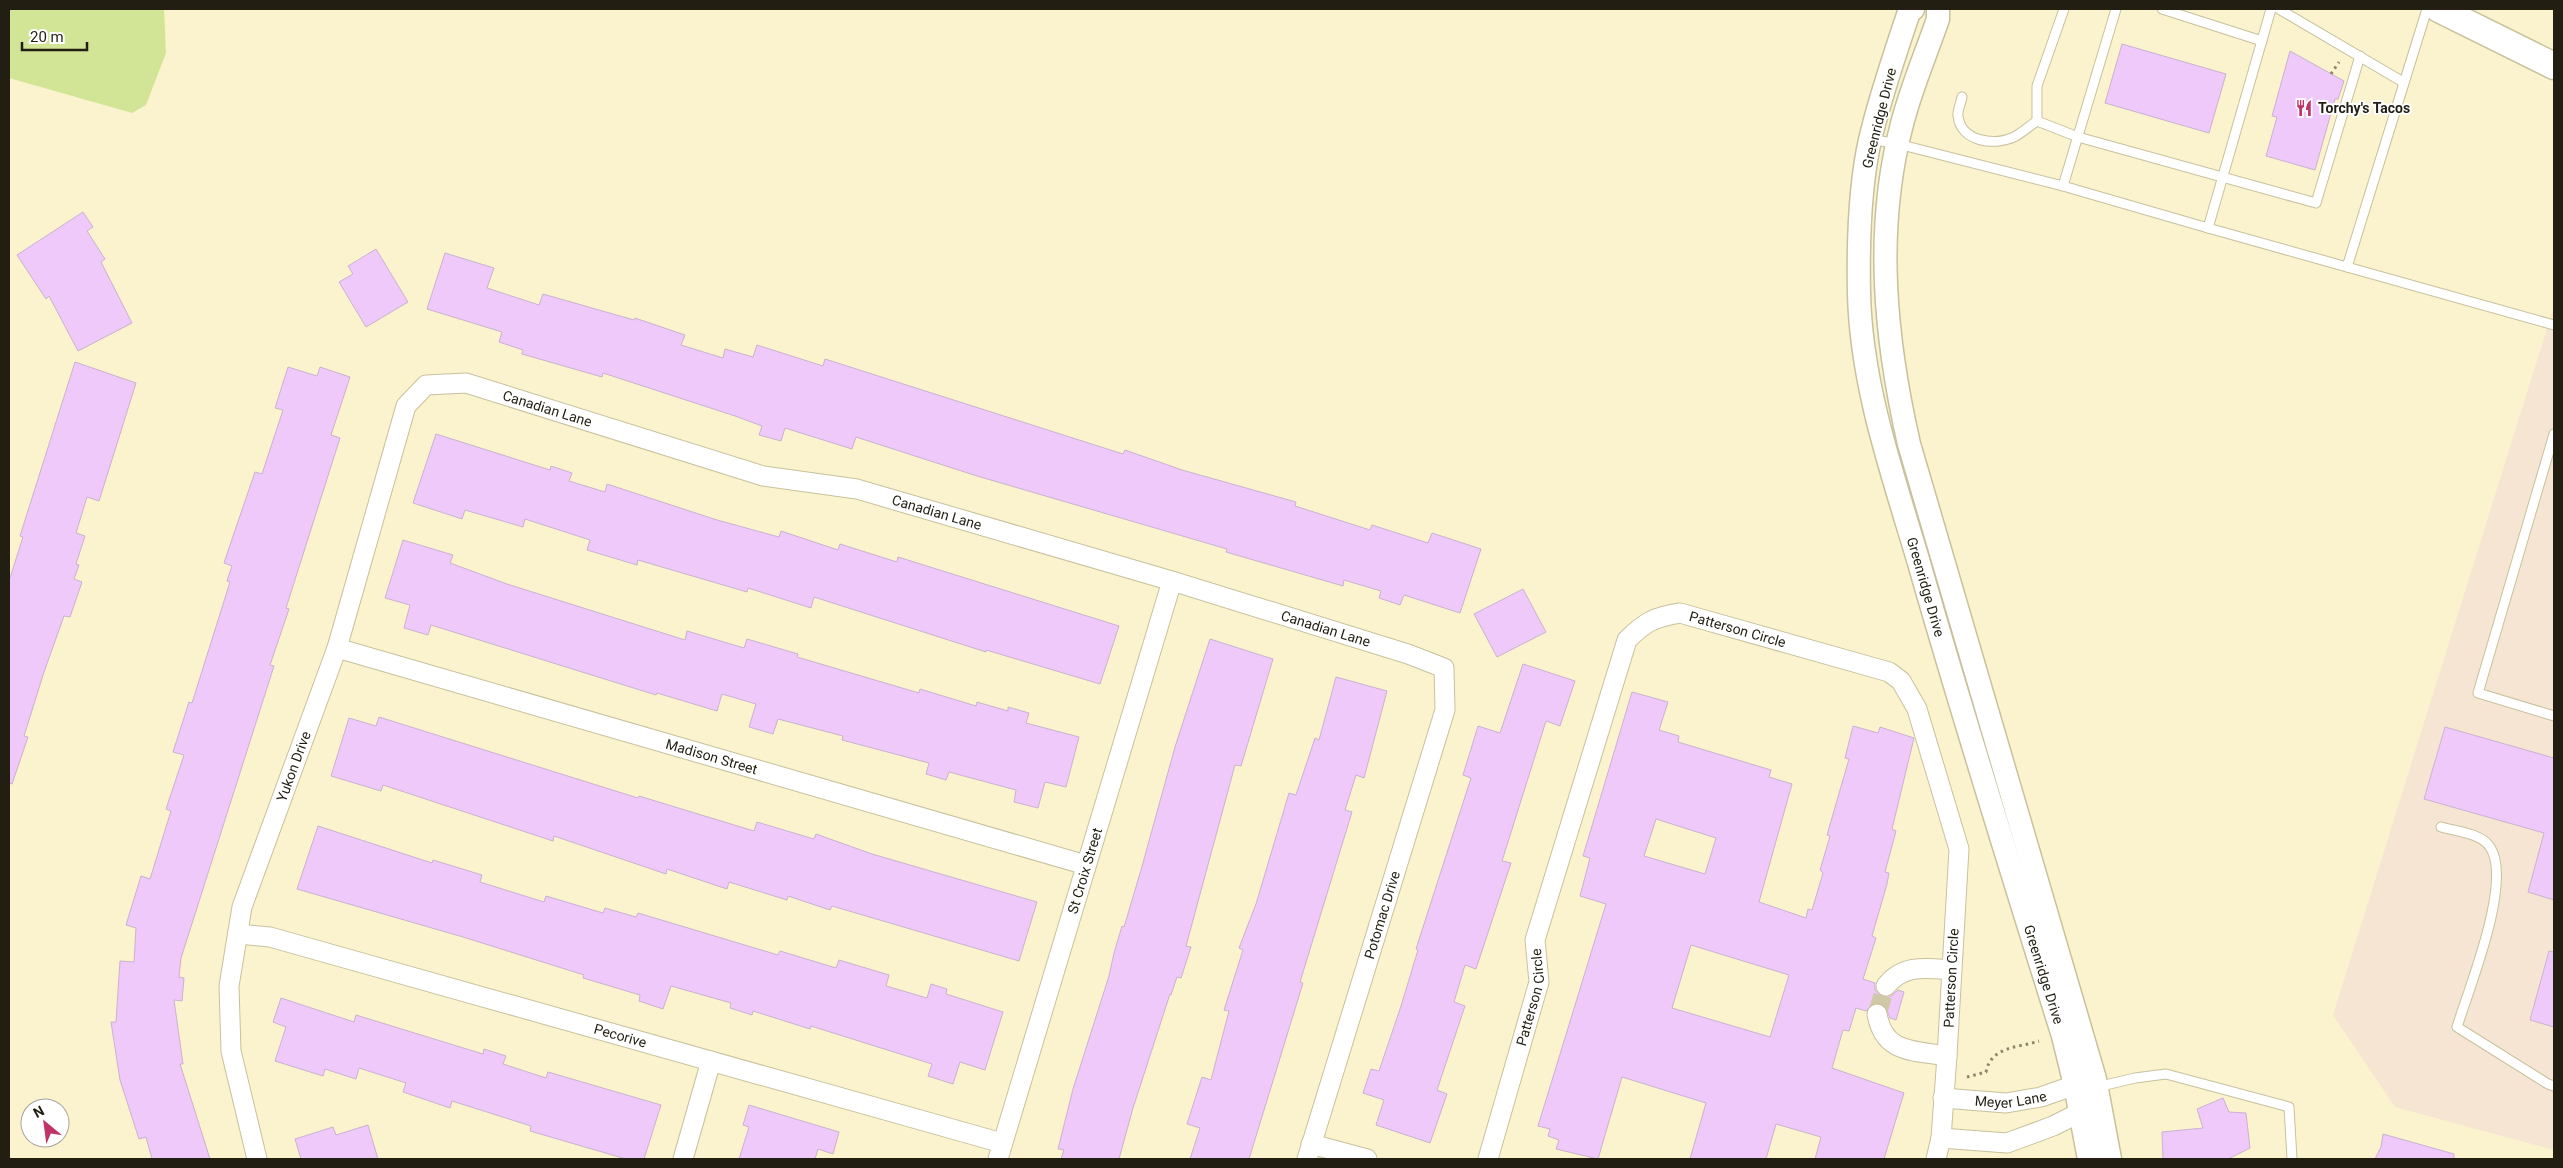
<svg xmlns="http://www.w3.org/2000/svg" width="2563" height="1168" font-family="Roboto,sans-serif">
<rect width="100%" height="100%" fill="#faf3ce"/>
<path fill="#f6e5d3" d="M2554,306v844l-159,-43 -62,-92z"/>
<path fill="#d2e596" d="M9,9h155l2,44 -20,52 -14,8 -123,-35z"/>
<g fill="#eec9fa" stroke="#c9b2d1" fill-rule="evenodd">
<path d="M2122,44l104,30 -17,59 -104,-30z"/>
<path d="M2290,51l54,30 -6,18h-3l-20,71 -49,-14 11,-39 -5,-1z"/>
<path d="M83,212l10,15 -6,4 18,28 -4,3 31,61 -54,28 -29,-55 -3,3 -29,-44z"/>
<path d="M376,249l32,53 -42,25 -27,-45 14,-8 -5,-8z"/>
<path d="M445,253l49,15 -7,20 52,17 4,-11 91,26 1,-2 50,17 -4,10 42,13 2,-9 28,8 4,-12 66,21 2,-7 298,95 2,-4 57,20 114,32 -1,4 75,24 2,-5 56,18 4,-10 49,16 -21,64 -56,-18 -4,10 -21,-7 2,-7 -37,-11 -1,6 -93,-27 -24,-7 1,-3 -250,-73 -121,-39 -4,12 -67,-21 -4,13 -22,-6 3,-9 -27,-10 -132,-43 -1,4 -80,-23 1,-4 -24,-8 3,-10 -75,-23z"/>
<path d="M75,362l61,21 -37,118 -12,-4 -11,36 9,3 -9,28 3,1 -5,14 8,3 -12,35 -6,-1 -20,56 -20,64 4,1 -16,47 -3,-1v-202l14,-44 -3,-1z"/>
<path d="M288,367l29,9 3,-9 30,10 -19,58 9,3 -54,170 3,1 -19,56 4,1 -93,292 -2,19 5,1 -2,23 -8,-1 9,64h-3l30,95h-58l-6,-22 -7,2 -19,-59 -9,-58h5l4,-61 14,1 2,-34 -10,-3 15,-49 9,3 21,-68 -5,-2 18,-54 -11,-3 16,-50 3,1 38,-121 -3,-1 5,-15 -8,-3 6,-18 25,-73 7,2 21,-64 -8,-2z"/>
<path d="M436,434l114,36 1,-4 21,7 -3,8 36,11 2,-8 110,36 62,17 2,-6 57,19 2,-6 57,18 1,-5 221,69 -19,58 -114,-34v2l-172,-55 -3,11 -63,-20 -1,4 -109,-32 -1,5 -50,-15 3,-10 -65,-21 -2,8 -58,-17 -3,9 -49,-16z"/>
<path d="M403,540l50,15 -3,8 57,21 178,56 2,-9 57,17 3,-9 51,15 -1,3 122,36 1,-4 56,17 1,-4 31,9v-4l21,6 -3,10 53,14 -13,50 -21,-5 -7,26 -24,-6 2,-12 -67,-18 -3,8 -20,-6 3,-11 -87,-23 1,-4 -65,-17 -5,15 -24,-7 7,-23 -34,-10 -5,17 -60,-18 -1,2 -225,-70 -3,10 -24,-7 6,-23 -25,-7z"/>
<path d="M1523,589l23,43 -49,25 -23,-43z"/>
<path d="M1210,639l63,20 -32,107 -6,-1 -49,181 5,1 -10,31 -4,-1 -6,18 -1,-1 -37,114 -14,51h-58l3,-9 -6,-1 15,-60 36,-113 5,-23 8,-27 2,1 17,-57 34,-123z"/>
<path d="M1523,664l52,17 -15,45 -14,-5 -44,140 9,2 -35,106 -11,-4 -11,37 11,4 -28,84 10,4 -17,49 -54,-18 8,-25 -21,-7 8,-24 8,2 22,-65 17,-56 -2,-1 55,-171 -8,-3 15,-49 22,7z"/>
<path d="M1336,677l51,14 -23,87 -8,-3 -11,35 7,2 -52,170 3,1 -54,176h-59l10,-31 -13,-4 15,-47 9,3 18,-69 -5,-1 19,-60 -4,-2 17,-44 33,-111 7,2 19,-57 4,2z"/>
<path d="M1632,692l36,10 -9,28 20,6 -1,6 93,28 -2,7 23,7 -33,118 47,16 2,-9 4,1 11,-37 -3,-3 10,-34 -3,-1 22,-76 -4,-1 8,-32 25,7 2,-6 34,11 -22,91 4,2 -11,41 4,1 -2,11 -15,52 4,2 -13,41 12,4v7l8,7h7l8,-7 6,2 -8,28 -6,-2 -5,-12 -5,-3h-6l-8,8 -10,-3 -7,23 -6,-1 -11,38 72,25 -20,66h-69l6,-22 -45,-13 -10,35h-76l16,-56 -84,-26 -24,82 -42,-10 3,-9 -11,-4 2,-7 -12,-3 68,-222 -26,-8 10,-38 -7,-2zM1656,819l60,19 -11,36 -61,-18zM1691,945l98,30 -19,62 -98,-29z"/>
<path d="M379,717l259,81 1,-2 115,35 3,-9 57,17 2,-5 56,20 165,48 -18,59 -187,-55 -2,4 -42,-14 -1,4 -58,-18 -2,7 -60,-20 -1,5 -112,-38 -1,5 -170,-56 -2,6 -50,-15 18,-58 27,8z"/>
<path d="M2445,727l109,31v142l-26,-8 16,-59 -120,-34z"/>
<path d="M318,826l114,37 1,-3 49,15 -2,7 64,20 2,-6 57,17 2,-5 31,9 2,-4 140,42 2,-4 56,17 3,-8 50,15 -3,11 41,12 4,-14 16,5 -1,5 57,18 -18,58 -25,-8 -7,22 -25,-8 4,-12 -121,-38 -1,3 -57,-18 -1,4 -22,-7 1,-5 -60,-17 -8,23 -24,-8 1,-6 -57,-17 1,-3 -121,-38 -166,-48z"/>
<path d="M2549,951l5,1v75l-24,-7z"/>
<path d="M281,998l73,24 2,-7 127,39 1,-5 22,7 -3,8 43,14 2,-6 113,33 -17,54h-18l-96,-28 1,-5 -79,-25 -2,7 -47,-16 3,-9 -47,-15 -3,11 -31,-10 -2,7 -48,-15 11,-34 -13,-5z"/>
<path d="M2223,1098l6,14 17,1 4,35 -22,11h-65l-1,-27 41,-4 -6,-19z"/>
<path d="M749,1105l90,27 -6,22 -15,-5 -3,10h-76l10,-32 -6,-2z"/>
<path d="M368,1125l10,34h-77l-6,-20 38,-12 3,8z"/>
<path d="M2383,1134l71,20v5h-79l6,-12z"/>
</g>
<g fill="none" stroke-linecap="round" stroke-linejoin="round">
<path stroke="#cfc9a8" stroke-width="19" stroke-dasharray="19 9" stroke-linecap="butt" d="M1877,1014l9,-28"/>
<g stroke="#c7c19d" stroke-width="11">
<g id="service">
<path d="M2162,9l100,32"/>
<path d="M2271,9l-63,219 139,39"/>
<path d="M2279,9l124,73"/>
<path d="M2427,9l-80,258 207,58"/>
<path d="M1962,97c-1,6 -5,14 -4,19 3,26 36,30 56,21 8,-4 15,-11 23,-16"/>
<path d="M2037,121l41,16 238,66 44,-147"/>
<path d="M2037,121v-35l27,-77"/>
<path d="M1870,139l28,5 165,42 145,42"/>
<path d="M2063,186l53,-177"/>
<path d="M2554,434l-76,259 76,23"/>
<path d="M2441,827c14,4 40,6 49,20 23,34 -21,141 -33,180l91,57 6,2"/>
<path d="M2097,1087l38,-9 31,-4 123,33 3,52"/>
</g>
</g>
<g stroke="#c7c19d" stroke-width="21">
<g id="minor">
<path id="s1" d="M337,648l749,217"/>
<path id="s2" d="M238,934l32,3 732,206"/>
<path d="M1886,986c17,-22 40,-18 65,-16"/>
<path d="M1877,1014c7,40 36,36 70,42"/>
<path id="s3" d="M1943,1098l63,5 35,-6 34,-12"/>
<path d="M1941,1138l66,5 46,-17 26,-13"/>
<path d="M1311,1144l56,15"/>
<path id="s4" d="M257,1159l-26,-108 -2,-65 13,-79 95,-259 69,-242 20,-21 40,-2 297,93 94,13 315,92 236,73 36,14 1,42 -138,449"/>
<path d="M683,1159l28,-98"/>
<path id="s5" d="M998,1159l174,-578"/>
<path id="s6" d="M1488,1159l51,-177 -4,-42 92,-300c18,-18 27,-23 53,-27l209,59 12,9 16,28 42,140 -12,207 -6,82 -5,21"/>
</g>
</g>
<g stroke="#c7c19d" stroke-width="25">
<g id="tertiary">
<path id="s7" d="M1913,9l-4,3c-14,42 -29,85 -39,128 -11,49 -12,103 -11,153 2,93 34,182 60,270 45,158 95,316 144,473l12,49 14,74"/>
<path d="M1938,9v10c-12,35 -27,69 -36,105 -28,106 -17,215 7,320l186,635 15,80"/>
</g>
</g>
<g stroke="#c7c19d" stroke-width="29">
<path id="secondary" d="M2439,9l115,57"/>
</g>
<g stroke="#8a856c" stroke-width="3" stroke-dasharray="2.5 4" stroke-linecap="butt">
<path d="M2331,74l8,-12"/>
<path d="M1967,1077l19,-5c5,-26 32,-24 53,-31"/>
</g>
<use href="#service" stroke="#fff" stroke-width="9"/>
<use href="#minor" stroke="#fff" stroke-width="19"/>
<use href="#tertiary" stroke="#fff" stroke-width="22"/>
<use href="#secondary" stroke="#fff" stroke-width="26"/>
</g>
<defs>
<g id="restaurant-bare" transform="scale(1.35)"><path d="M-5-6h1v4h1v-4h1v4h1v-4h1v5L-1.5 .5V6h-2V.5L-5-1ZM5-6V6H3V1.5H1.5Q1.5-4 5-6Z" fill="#bf3367" stroke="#fff" stroke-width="2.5" paint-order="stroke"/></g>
</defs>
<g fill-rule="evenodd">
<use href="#restaurant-bare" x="2304" y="108"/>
</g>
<g text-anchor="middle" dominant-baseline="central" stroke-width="4" stroke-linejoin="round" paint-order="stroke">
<g font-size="14" font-weight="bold" fill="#221f12" stroke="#fff" text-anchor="start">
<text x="2318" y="108">Torchy's Tacos</text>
</g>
<g font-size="14" fill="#221f12" stroke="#fff">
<text transform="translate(1879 118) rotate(-76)">Greenridge Drive</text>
<text stroke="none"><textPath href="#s4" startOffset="938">Canadian Lane</textPath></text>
<text stroke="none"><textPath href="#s4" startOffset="1342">Canadian Lane</textPath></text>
<text stroke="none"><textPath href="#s7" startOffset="595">Greenridge Drive</textPath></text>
<text stroke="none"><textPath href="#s4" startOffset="1748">Canadian Lane</textPath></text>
<text stroke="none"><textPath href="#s6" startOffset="661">Patterson Circle</textPath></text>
<text stroke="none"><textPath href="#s1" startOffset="390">Madison Street</textPath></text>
<text stroke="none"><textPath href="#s4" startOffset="406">Yukon Drive</textPath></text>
<text stroke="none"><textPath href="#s5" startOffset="301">St Croix Street</textPath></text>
<text transform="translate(1382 915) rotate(-73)">Potomac Drive</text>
<text stroke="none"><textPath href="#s7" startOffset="1000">Greenridge Drive</textPath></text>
<text transform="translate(1951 978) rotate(-87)">Patterson Circle</text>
<text stroke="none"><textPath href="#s6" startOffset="168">Patterson Circle</textPath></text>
<text stroke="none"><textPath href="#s2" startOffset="396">Pecorive</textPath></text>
<text stroke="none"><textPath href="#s3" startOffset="68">Meyer Lane</textPath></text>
</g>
</g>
<rect width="2563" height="1168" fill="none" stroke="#221f12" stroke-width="20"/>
<g transform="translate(45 1123) rotate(331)"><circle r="24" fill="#ffffff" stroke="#a7a5a0"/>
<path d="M0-4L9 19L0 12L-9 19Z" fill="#bf3367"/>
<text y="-8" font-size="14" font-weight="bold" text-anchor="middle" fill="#221f12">N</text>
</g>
<path d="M22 42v8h65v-8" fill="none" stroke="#221f12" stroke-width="2.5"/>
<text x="30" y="42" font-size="15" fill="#221f12" stroke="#ffffff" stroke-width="4" paint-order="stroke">20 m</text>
</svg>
